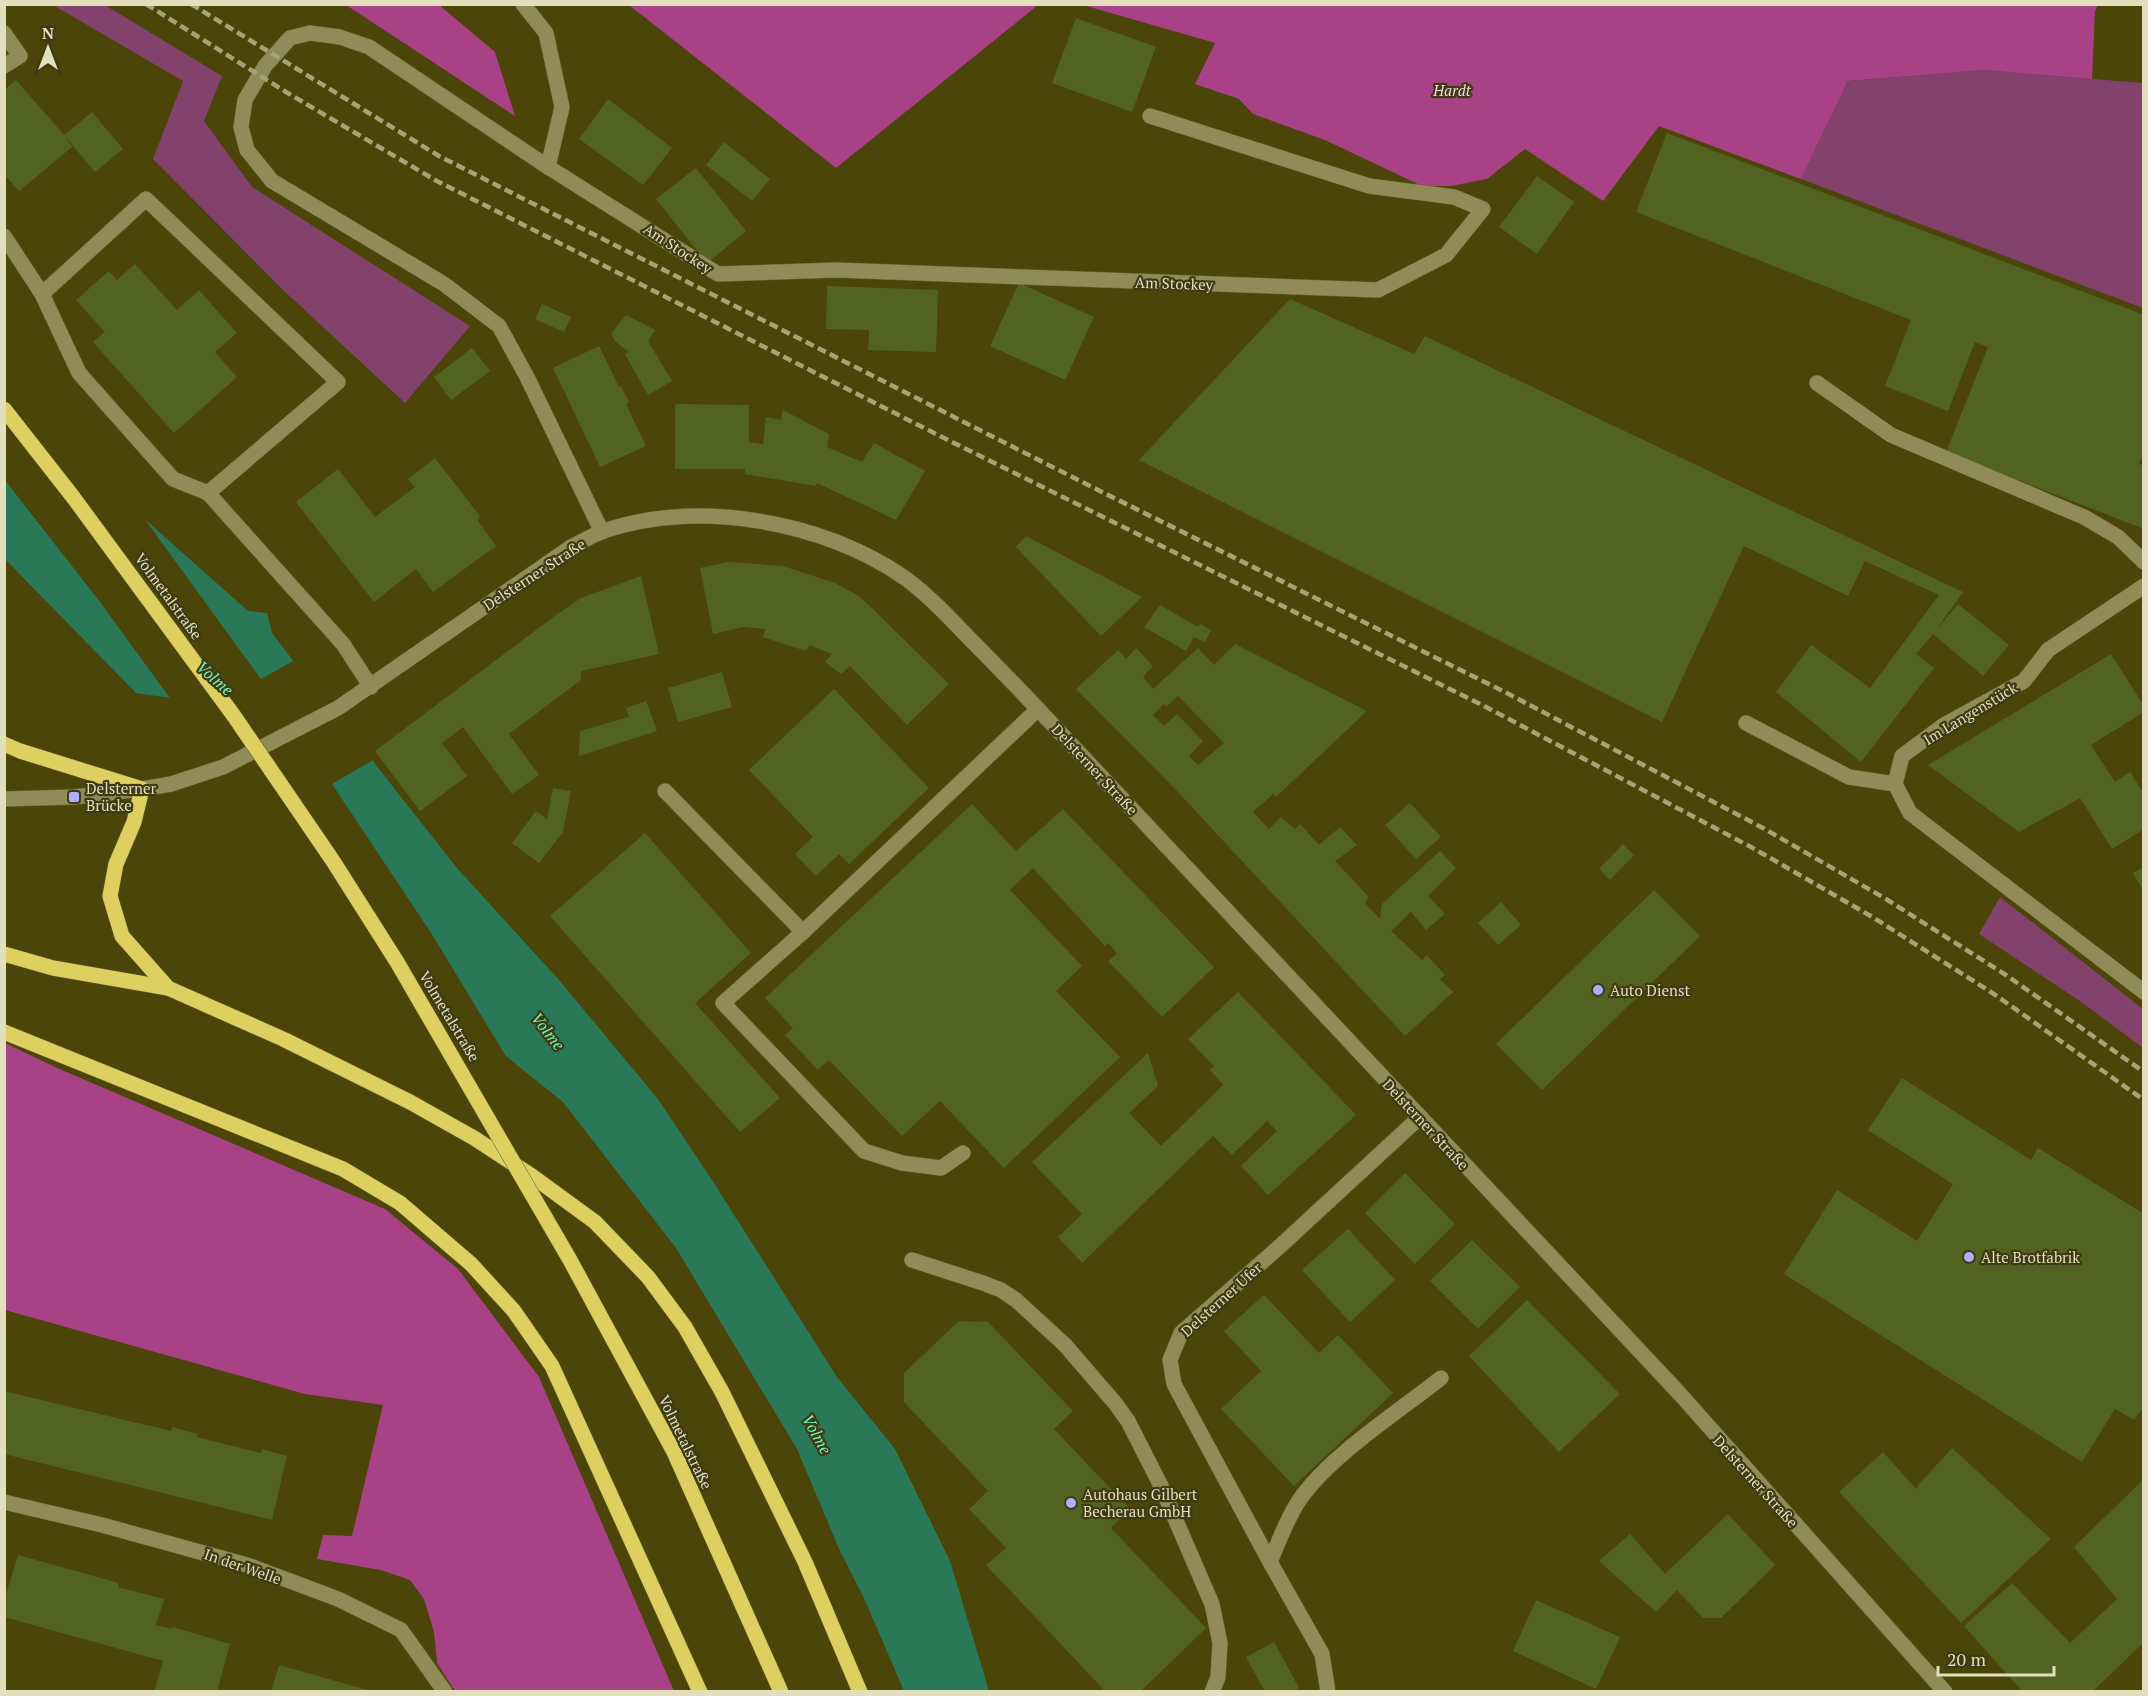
<svg xmlns="http://www.w3.org/2000/svg" width="2148" height="1696" font-family="'PT Serif',serif">
<rect width="100%" height="100%" fill="#4b4509"/>
<g fill="#82426b">
<path d="M53,5h52l117,71 -18,45 48,66 218,139 -65,77 -122,-113 -130,-131 30,-78z"/>
<path d="M1984,70l159,13v225l-342,-129 47,-98z"/>
<path d="M2000,897l143,112v39l-63,-47 -101,-67z"/>
</g>
<g fill="#a84186">
<path d="M346,5h93l56,47 20,64z"/>
<path d="M629,5h409l-202,163z"/>
<path d="M1083,5h1015l-3,6 -3,68 -108,-9 -136,11 -47,98 -142,-53 -56,75 -78,-52 -38,30 -36,7h-29l-97,-46 -72,-26 -14,-15 -44,-15 20,-41z"/>
<path d="M5,1043l50,24 330,142 73,60 81,108 135,314h-219l-18,-28 -3,-31 -10,-33 -14,-19 -29,-10 -64,-11 6,-24 29,1 31,-131 -78,-11 -300,-84z"/>
</g>
<path fill="#297959" d="M4,394l244,217 19,2 5,20 29,38 37,40 41,58 78,99 102,112 99,119 54,81 125,197 58,72 55,112 39,130h-85l-40,-93 -24,-47 -43,-102 -121,-201 -113,-146 -169,-136 -209,-266 -49,-7 -131,-134z"/>
<path fill="#4b4509" d="M5,391l128,112 128,176 34,-19 52,59 28,40 -43,25 101,152 77,127 -118,-95 -96,-111 -113,-154 -11,-2 -72,-99 -96,-123z"/>
<g fill="#526321" fill-rule="evenodd">
<path d="M1076,18l80,29 -24,65 -80,-29z"/>
<path d="M16,80l48,55 28,-23 31,37 -28,23 -30,-36 7,11 -53,44 -15,-17v-84z"/>
<path d="M608,99l64,49 -29,37 -64,-46z"/>
<path d="M1667,133l477,182v136l-5,13 5,2v63l-198,-77 42,-105 -13,-5 -27,69 -63,-25 26,-66 -275,-108z"/>
<path d="M724,142l46,37 -18,22 -46,-36z"/>
<path d="M696,168l50,63 -39,32 -51,-64z"/>
<path d="M1537,176l37,26 -37,52 -38,-27z"/>
<path d="M135,264l42,46 22,-20 38,43 -22,19 22,25 -63,56 -81,-91 12,-10 -29,-32 33,-29 8,9z"/>
<path d="M1019,283l75,34 -29,63 -75,-34z"/>
<path d="M827,286l111,4 -2,62 -68,-2 1,-20 -43,-1z"/>
<path d="M1290,299l124,55 11,-18 538,256 -27,38 22,-26 51,41 -26,31 -50,-42 -17,20 18,14 -73,94 -85,-70 35,-47 59,43 69,-93 -74,-34 -17,35 -104,-50 -82,176 -523,-262z"/>
<path d="M542,304l29,13 -7,15 -29,-13z"/>
<path d="M626,315l29,15 -7,11 24,40 -24,14 -23,-41 4,-2 -14,-11 -4,-7z"/>
<path d="M599,346l20,41 2,-1 8,16 -3,2 20,42 -46,21 -47,-99z"/>
<path d="M472,348l18,23 -39,29 -17,-23z"/>
<path d="M675,404l74,1v37l14,2 3,-27 15,3 2,-10 46,24 -2,13 35,15 12,-19 51,28 -29,49 -79,-37 -1,3 -71,-12v-5h-70z"/>
<path d="M435,458l44,57 -1,6 18,25 -63,46 -17,-23 -42,33 -78,-100 42,-33 37,48 40,-30 -7,-8z"/>
<path d="M1026,536l116,61 -41,39 -85,-89z"/>
<path d="M728,562l55,4 52,17 11,6 13,7 14,13 76,75 -42,41 -57,-59 -9,8 -16,-12 7,-8 -22,-9 -4,6 -43,-14 2,-8 -22,-2 -30,7 -13,-66z"/>
<path d="M641,576l18,78 -78,17v9l-72,54 30,41 -27,19 -49,-67 -21,16 25,33 -47,35 -45,-60 181,-136 25,-17z"/>
<path d="M1160,605l38,22 2,-3 11,6 -6,12 -11,-5 -8,14 -42,-24z"/>
<path d="M1235,644l132,67 -91,86 -3,-3 -20,18 16,17 12,-12 14,12 5,-5 19,21 21,-18 17,18 -22,16 34,36 -4,6 15,16 2,-15 58,-53 16,17 -28,28 17,18 -19,16 -15,-18 -20,19 31,29 5,-5 18,20 -5,4 13,13 -48,44 -229,-246 -100,-101 42,-39 8,9 10,-11 17,18 -10,11 10,12 45,-41 16,17zM1178,696l46,47 -26,22 -9,-9 14,-15 -26,-27 -13,12 -11,-11 11,-11 2,3z"/>
<path d="M2111,654l33,52v6l-53,33 24,37 15,-10 14,22v35l-32,20 -32,-51 -61,34 -91,-67z"/>
<path d="M722,672l10,35 -54,15 -10,-34z"/>
<path d="M834,689l95,99 -80,76 -10,-10 -23,22 -21,-22 18,-17 -64,-67z"/>
<path d="M646,701l11,30 -78,25 1,-25 49,-14 -3,-9z"/>
<path d="M553,788l18,3 -8,41 -24,31 -27,-20 24,-32 11,8z"/>
<path d="M1410,803l31,34 -25,22 -31,-34z"/>
<path d="M972,804l44,47 47,-42 151,158 -52,50 -54,-56 9,-7 -8,-11 -4,3 -72,-78 -23,22 72,76 -26,25 64,66 -116,111 -64,-67 -38,35 -73,-76 -11,10 -33,-35 8,-7 -28,-30z"/>
<path d="M645,833l106,120 -56,50 85,95 -40,34 -190,-216z"/>
<path d="M1623,844l11,11 -24,25 -11,-11z"/>
<path d="M2144,867v25l-11,-19z"/>
<path d="M1654,890l46,46 -158,154 -46,-46z"/>
<path d="M1501,902l20,23 -23,20 -20,-22z"/>
<path d="M1238,992l118,123 -88,80 -27,-29 36,-35 -10,-10 -35,34 -19,-19 -131,127 -24,-26 24,-23 -50,-52 116,-109 10,33 -29,27 32,33 62,-61 -13,-15 4,-4 -26,-27z"/>
<path d="M1902,1078l129,82 7,-12 106,66v192l-10,14 -19,-11 -33,53 -298,-188 53,-84 80,51 36,-57 -85,-54z"/>
<path d="M1405,1173l50,51 -40,40 -50,-51z"/>
<path d="M1348,1229l47,51 -45,42 -48,-52z"/>
<path d="M1472,1240l48,47 -42,42 -48,-48z"/>
<path d="M1264,1295l55,58 19,-18 55,58 -99,93 -73,-77 40,-38 -37,-40z"/>
<path d="M1527,1300l93,94 -61,58 -90,-96z"/>
<path d="M959,1321l29,1 85,89 -19,18 76,80 -19,19 95,100 -66,64h-34l-120,-127 20,-17 -37,-39 19,-18 -84,-89v-29z"/>
<path d="M4,1391l167,40 1,-4 25,7 -1,3 65,16 1,-4 25,7 -15,64 -268,-66z"/>
<path d="M1952,1448l99,91 -90,84 -122,-131 44,-40 33,37 4,-6z"/>
<path d="M2144,1479v163l-52,50h-69l-59,-66 48,-43 58,60 47,-44 -43,-52z"/>
<path d="M1728,1514l47,51 -54,53h-18l-26,-28 -21,22 -57,-51 31,-27 35,40z"/>
<path d="M18,1555l101,28 -1,4 46,12 -8,26 16,4 1,-2 57,17 -13,48h-63l9,-31 -159,-44v-16z"/>
<path d="M1536,1600l84,37 -24,52 -83,-38z"/>
<path d="M1274,1642l25,46 -7,4h-27l-19,-35z"/>
<path d="M279,1665l92,26v1h-100z"/>
</g>
<g fill="none" stroke-linecap="round" stroke-linejoin="round">
<g stroke="#69642d" stroke-width="16">
<g id="minor">
<path d="M523,4l23,29 16,74 -14,60"/>
<path d="M4,33l16,23 -16,10"/>
<path d="M4,236l38,58 37,79 94,106 35,14"/>
<path d="M42,294l104,-95 192,183 -130,111 135,151 28,43"/>
<path d="M1817,383l74,52 193,82 34,20 26,25"/>
<path d="M602,532l-75,-155 -28,-51 -55,-42 -172,-103 -25,-31 -6,-23 4,-27 20,-34 25,-28 20,-5 30,4 29,10 179,120 170,107 118,-4 542,20 68,-35 37,-46 -29,-12 -85,-11 -219,-70"/>
<path d="M2144,586l-96,64 -24,31 -80,44 -42,31 -7,28 15,29 234,179"/>
<path d="M1746,723l103,54 46,7"/>
<path d="M665,791l138,141 235,-223"/>
<path d="M4,799l70,-2 68,-8 29,-5 52,-17 115,-59 233,-161c11,-5 21,-12 33,-16 95,-32 219,-10 301,47 23,17 43,38 63,59 24,24 47,48 70,72l641,684 266,299"/>
<path d="M803,932l-80,71 141,148 38,12 39,5 22,-15"/>
<path d="M912,1260l71,23 18,7 15,10 49,45 50,58 13,18 33,65 51,118 8,39 -2,34 -6,15"/>
<path d="M4,1502l98,23 145,40 91,34 63,31 44,62"/>
<path d="M1270,1562c9,-21 17,-44 30,-63 31,-44 98,-87 141,-121"/>
<path d="M1328,1692l-6,-38 -52,-92 -96,-178 -4,-24 11,-27 97,-85 142,-131"/>
</g>
</g>
<g stroke="#69642d" stroke-width="16">
<g id="major">
<path d="M4,744l16,7 122,38 -8,33 -18,42 -6,32 12,40 46,52"/>
<path d="M4,954l49,14 115,20 115,51 127,63 64,36 58,38 63,46 53,55 37,50 37,65 83,170 55,130"/>
<path d="M4,1032l339,137 57,34 71,61 43,47 38,55 148,326"/>
</g>
</g>
<use href="#minor" stroke="#918b58" stroke-width="15"/>
<use href="#major" stroke="#ddd061" stroke-width="15"/>
<g stroke="#a8a376" stroke-width="4.5" stroke-dasharray="9 4.5" stroke-linecap="butt">
<path d="M146,4l140,88 149,88 505,256 546,271 265,140 123,71 120,76 150,106"/>
<path d="M191,4l248,152 661,335 403,200 260,137 123,71 120,76 138,97"/>
</g>
<g stroke="#69642d" stroke-width="16" stroke-linecap="butt">
<path id="major-bridge" d="M4,409l69,88 161,219 99,145 64,101 173,298 104,192 107,240"/>
</g>
<use href="#major-bridge" stroke="#ddd061" stroke-width="15"/>
</g>
<g fill="#adaffb" stroke="#3f3a14" stroke-width="2">
<rect x="68" y="791" width="12" height="12" rx="3"/>
<circle cx="1598" cy="990" r="6"/>
<circle cx="1969" cy="1257" r="6"/>
<circle cx="1071" cy="1503" r="6"/>
</g>
<g text-anchor="middle" dominant-baseline="central" stroke-width="4.5" stroke-linejoin="round" paint-order="stroke">
<g font-size="15" font-style="italic" fill="#f2d6e6" stroke="#3f3a14">
<text x="1452" y="90">Hardt</text>
</g>
<g font-size="15" fill="#e3dfbc" stroke="#3f3a14">
<text transform="translate(678 248) rotate(33)">Am Stockey</text>
<text transform="translate(1174 283) rotate(2)">Am Stockey</text>
<text transform="translate(534 574) rotate(-33)">Delsterner Straße</text>
<text transform="translate(169 596) rotate(54)">Volmetalstraße</text>
<text transform="translate(1970 713) rotate(-31)">Im Langenstück</text>
<text transform="translate(1095 769) rotate(47)">Delsterner Straße</text>
<text transform="translate(450 1016) rotate(59)">Volmetalstraße</text>
<text transform="translate(1426 1124) rotate(47)">Delsterner Straße</text>
<text transform="translate(1221 1299) rotate(-42)">Delsterner Ufer</text>
<text transform="translate(686 1442) rotate(64)">Volmetalstraße</text>
<text transform="translate(1756 1481) rotate(48)">Delsterner Straße</text>
<text transform="translate(243 1566) rotate(19)">In der Welle</text>
</g>
<g font-size="15" fill="#e3dfbc" stroke="#3f3a14" text-anchor="start">
<text x="86" y="788">Delsterner<tspan x="86" dy="17">Brücke</tspan></text>
<text x="1610" y="990">Auto Dienst</text>
<text x="1981" y="1257">Alte Brotfabrik</text>
<text x="1083" y="1494">Autohaus Gilbert<tspan x="1083" dy="17">Becherau GmbH</tspan></text>
</g>
<g font-size="16" font-style="italic" fill="#6efabe" stroke="#3f3a14">
<text transform="translate(215 678) rotate(42)">Volme</text>
<text transform="translate(548 1031) rotate(52)">Volme</text>
<text transform="translate(817 1434) rotate(61)">Volme</text>
</g>
</g>
<rect width="2148" height="1696" fill="none" stroke="#e3dfbc" stroke-width="12"/>
<g transform="translate(48 48)" stroke="#3f3a14" stroke-width="4.5" paint-order="stroke">
<path d="M0-4.5L10 22L0 15L-10 22Z" fill="#e3dfbc"/>
<text y="-9" font-size="16" font-weight="bold" text-anchor="middle" fill="#e3dfbc">N</text>
</g>
<path d="M1938 1666v9h116v-9" fill="none" stroke="#e3dfbc" stroke-width="3"/>
<text x="1947" y="1666" font-size="18" fill="#e3dfbc" stroke="#3f3a14" stroke-width="4.5" paint-order="stroke">20 m</text>
</svg>
